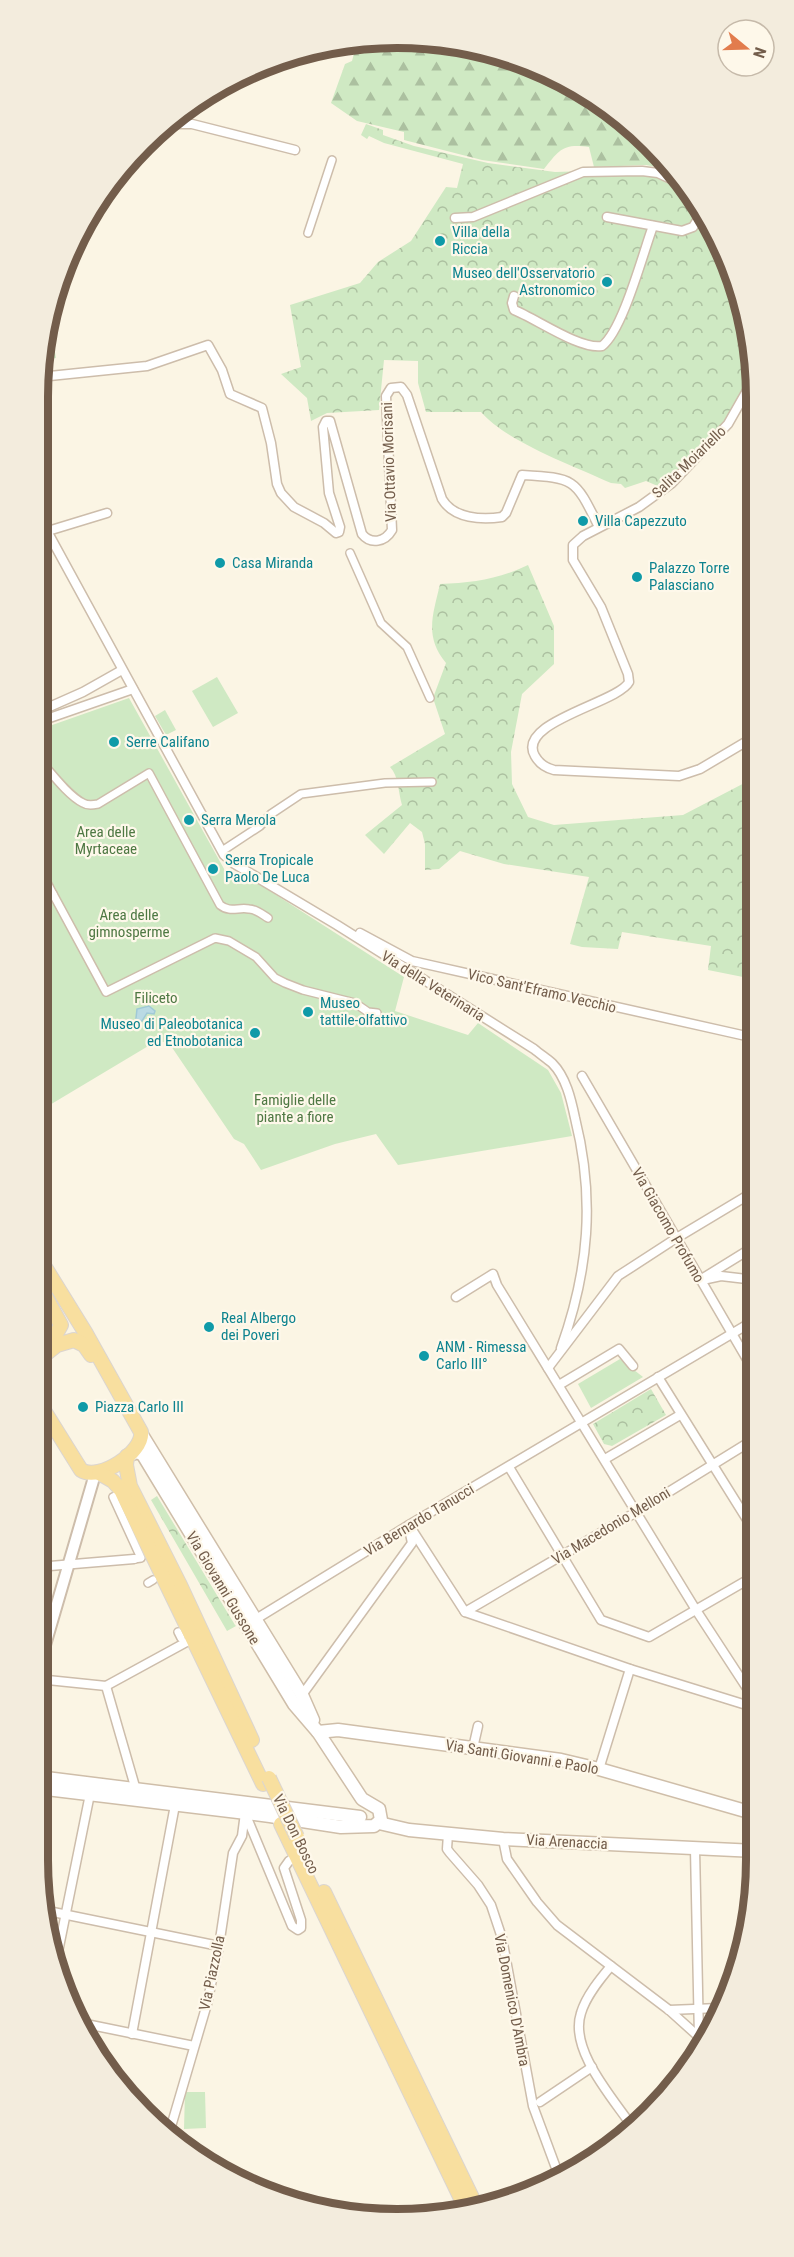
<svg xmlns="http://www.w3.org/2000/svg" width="794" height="2257" font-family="'Roboto Condensed',sans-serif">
<defs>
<pattern id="forest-firs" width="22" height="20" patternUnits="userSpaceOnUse" patternTransform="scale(1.5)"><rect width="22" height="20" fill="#cfe9c3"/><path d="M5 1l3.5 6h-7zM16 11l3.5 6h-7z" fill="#acc0a0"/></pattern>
<pattern id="park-crowns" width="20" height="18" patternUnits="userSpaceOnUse" patternTransform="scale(1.5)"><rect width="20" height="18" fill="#cfe9c3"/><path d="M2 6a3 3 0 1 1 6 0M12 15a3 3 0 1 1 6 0" fill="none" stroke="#acc0a0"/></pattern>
</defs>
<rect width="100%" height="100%" fill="#fbf5e4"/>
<path fill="url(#forest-firs)" d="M350,41l140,9 87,36 90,74 7,10 -28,-5 -52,2 -5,-20c-26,-4 -30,3 -45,22l-62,-9 -78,-20v-8l-47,-11 -26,-18 14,-39 7,-3 4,-15 -19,-1z"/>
<g fill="url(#park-crowns)">
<path d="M366,124l17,6v5l31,11 74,17 67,9 96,-3 30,12 39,57 33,112v21l-30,53 -17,15 -29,34 -17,14 -14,-6 -21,7 -4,-4 -10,-1c-37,-17 -104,-41 -130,-71h-55l-8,-29v-22l-34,-1 -5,50 -52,3 -16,8 -4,-23 -26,-24 20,-7 -11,-62 70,-22 18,-21 33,-21 35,-54 11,1 6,-24 -79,-21 -15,-7 -2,3 -6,-4z"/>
<path d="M528,565l26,61v38l-32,30 -11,58 1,32 16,33 26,8 129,-10 71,-37 1,152 -7,48 -40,-8 3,-24 -89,-14 -4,17 -36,-2 -12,-3 19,-67 -85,-13 -44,-13 -21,18 -14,1v-26l-3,-12 -12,-9 -26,31 -19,-19 37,-30c-4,-13 -3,-29 -12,-38l55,-33 -12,-36 13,-35c-22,-27 -13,-48 -6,-79 32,-1 59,-5 88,-19z"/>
<path d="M38,1301l14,24 1,5 -15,13z"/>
<path d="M651,1389l15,26 -54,31 -8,-2 -11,-20z"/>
<path d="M157,1496l78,129 1,1 -9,5 -76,-131z"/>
</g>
<g fill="#cfe9c3">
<path d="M52,320l6,13 -6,2 4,23 -14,2 5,-39z"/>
<path d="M217,677l21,36 -25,14 -21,-36z"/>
<path d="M129,698l99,178 17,-1 159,102 -9,34 73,24 10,-12 70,47 13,23 11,43 -174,29 -22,-31 -41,10 -74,26 -17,-26 -10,-5 -63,-93 -7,-4h-9l-117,70v-382z"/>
<path d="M165,710l11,20 -10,5 -11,-19z"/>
<path d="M620,1359l23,18 -52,31 -13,-24z"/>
<path d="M185,2092h20l1,36 -22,1z"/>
</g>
<path fill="#badae4" stroke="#a0c9d6" stroke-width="1.5" d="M149,1006l6,5 -1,3 -7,-1 -5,8h-4l-2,-3 1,-9z"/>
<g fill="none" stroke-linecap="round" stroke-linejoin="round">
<g stroke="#cdbdab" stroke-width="10">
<g id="pedestrian">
<path d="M308,233l24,-73"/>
<path d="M350,553l31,70 26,24 23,51"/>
<path d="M38,758c11,12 30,38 45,45 5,3 10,2 15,1l51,-31 71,132c10,8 18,2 29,4 7,0 14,6 19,9"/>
<path d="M222,851l38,-25 11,-12 30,-20 84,-11 47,-1"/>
<path d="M38,865l15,29 -15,8"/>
<path d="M53,894l53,98 109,-54 14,3 27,16 19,21 10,5 18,7 52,13 13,9 9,1"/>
<path d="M122,1493l-9,4 28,61 -7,1"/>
<path d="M148,1583l5,-3"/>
<path d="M178,1632l3,6"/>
</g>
</g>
<g stroke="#cdbdab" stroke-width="11">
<g id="minor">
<path d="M174,124h18l103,26"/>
<path d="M607,217l75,14 11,-4 9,-14"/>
<path d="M455,218l18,-1 110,-45 59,-1 16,2 26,12"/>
<path d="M514,296l-2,7 2,7c21,8 66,40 88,36 21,-16 41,-93 51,-120"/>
<path d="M40,377l107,-11 61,-21 14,25 8,24 32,14 9,35 6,41 4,9 13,14 30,16 12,10 3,-1 1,-5 -11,-34 -6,-66 3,-6h4l32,113c9,11 23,8 30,-4l-6,-134 5,-8 10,-1 6,8 35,104c12,20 40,21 60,18l4,-4 16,-38c54,3 53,4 77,52"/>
<path d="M753,380l-25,44 -56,59 -33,24 -56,29 -10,9v15l28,47 27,67 1,8c-11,21 -114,40 -94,74 4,7 11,12 19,14l125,6 21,-7 54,-32"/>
<path d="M47,531l177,324 9,8 104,62 197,124c6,5 12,9 18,14 14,14 19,36 23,55 20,80 14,152 -14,230"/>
<path d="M38,534l69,-21"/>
<path d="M38,712l45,-20 39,-22"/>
<path d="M38,722l95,-33"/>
<path d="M360,933l52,28 343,77"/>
<path d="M582,1076l173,297"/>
<path d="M707,1279l14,-3 34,4"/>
<path d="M700,1280l55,-34"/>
<path d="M456,1297l37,-23 4,11 199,325 60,92"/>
<path d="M548,1368l70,-92 57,-37 80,-48"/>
<path d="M658,1377l98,157"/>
<path d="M559,1385l60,-36 14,17"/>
<path d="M38,1435l15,-10"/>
<path d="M605,1459l75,-44"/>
<path d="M509,1467l92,153 48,17 107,-62"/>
<path d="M409,1525l56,87 165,57 126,39"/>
<path d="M38,1567l96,-8"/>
<path d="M465,1612l168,-98 123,-76"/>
<path d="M256,1619l153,-94 346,-205"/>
<path d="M38,1679l68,7 86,-47"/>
<path d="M106,1686l30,104"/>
<path d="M302,1695l110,-152 -3,-14"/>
<path d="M473,1748l5,-22"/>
<path d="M599,1769l31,-100"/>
<path d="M245,1813l47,113 6,4 3,-2v-8l-17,-52 5,-7 7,-4"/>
<path d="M448,1834l-1,15 3,4 28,32 13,20 11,33 31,168 26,70"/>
<path d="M503,1839l4,20 30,43 20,23 112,85 30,27"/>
<path d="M695,1849l4,188 2,11"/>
<path d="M48,1911l171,35"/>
<path d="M57,1957l33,-163"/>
<path d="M611,1966c-11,13 -25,30 -30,47 -12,36 30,83 50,112"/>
<path d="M669,2010l50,-2"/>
<path d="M81,2023l113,23"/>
<path d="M132,2034l43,-229"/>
<path d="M540,2102l52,-35"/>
<path d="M170,2130l37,-126 12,-58 14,-93 9,-17 3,-23"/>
</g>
</g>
<g stroke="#cdbdab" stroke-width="14">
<path id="tertiary" d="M38,1669l57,-195"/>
</g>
<g stroke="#cfbea9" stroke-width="15">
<g id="secondary">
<path d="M142,1435l160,260 11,25"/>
<path d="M318,1732l20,-2 223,30 38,9 157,45"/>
<path d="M38,1777l322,40"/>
<path d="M38,1788l232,28 71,11 33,-1 7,-6 -2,-11 -17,-10 -44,-67 -24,-28 -151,-249 -6,-3 -10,4"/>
<path d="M379,1823l30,7 94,9 253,12"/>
</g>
</g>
<g stroke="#dbd5d0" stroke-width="16">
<g id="primary">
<path d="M38,1256l47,76 56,100c3,20 -42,50 -60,38l-43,-69"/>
<path d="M38,1283l23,42 -13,24"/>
<path d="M38,1360l19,-15 17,-5 10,5 7,10"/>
<path d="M127,1456l-1,9 4,21 50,99 72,155"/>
<path d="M99,1473l14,8 8,9 142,294"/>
<path d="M281,1824l185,385"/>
<path d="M324,1892l153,316"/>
</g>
</g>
<use href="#pedestrian" stroke="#fff" stroke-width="7"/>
<use href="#minor" stroke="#fff" stroke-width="8"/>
<use href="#tertiary" stroke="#fff" stroke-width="10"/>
<use href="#secondary" stroke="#fff" stroke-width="12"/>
<use href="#primary" stroke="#f8df9f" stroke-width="14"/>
<g stroke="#dbd5d0" stroke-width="16" stroke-linecap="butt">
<path id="primary-bridge" d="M269,1778l28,59"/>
</g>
<use href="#primary-bridge" stroke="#f8df9f" stroke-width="14"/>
</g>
<g fill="#0f9aa8" stroke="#fef8ea" stroke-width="2">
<circle cx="440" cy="241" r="6"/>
<circle cx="607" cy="282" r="6"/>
<circle cx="583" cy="521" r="6"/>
<circle cx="220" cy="563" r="6"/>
<circle cx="637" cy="577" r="6"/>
<circle cx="114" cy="742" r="6"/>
<circle cx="189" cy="820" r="6"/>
<circle cx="213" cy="869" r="6"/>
<circle cx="308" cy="1012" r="6"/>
<circle cx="255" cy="1033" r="6"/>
<circle cx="209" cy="1327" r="6"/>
<circle cx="424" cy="1356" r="6"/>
<circle cx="83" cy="1407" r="6"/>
</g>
<g text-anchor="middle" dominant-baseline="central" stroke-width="4.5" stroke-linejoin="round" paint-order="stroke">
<g font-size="15" fill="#0d838f" stroke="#fef8ea" text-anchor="start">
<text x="452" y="232">Villa della<tspan x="452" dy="17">Riccia</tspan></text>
<text x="595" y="273" text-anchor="end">Museo dell'Osservatorio<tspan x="595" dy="17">Astronomico</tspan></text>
<text x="595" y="521">Villa Capezzuto</text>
<text x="232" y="563">Casa Miranda</text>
<text x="649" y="568">Palazzo Torre<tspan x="649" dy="17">Palasciano</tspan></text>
<text x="126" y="742">Serre Califano</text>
<text x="201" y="820">Serra Merola</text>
<text x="225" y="860">Serra Tropicale<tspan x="225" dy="17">Paolo De Luca</tspan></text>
<text x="320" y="1003">Museo<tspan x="320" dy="17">tattile-olfattivo</tspan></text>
<text x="243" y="1024" text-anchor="end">Museo di Paleobotanica<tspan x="243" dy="17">ed Etnobotanica</tspan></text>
<text x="221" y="1318">Real Albergo<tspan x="221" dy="17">dei Poveri</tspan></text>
<text x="436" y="1347">ANM - Rimessa<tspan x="436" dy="17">Carlo III°</tspan></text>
<text x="95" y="1407">Piazza Carlo III</text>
</g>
<g font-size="15" fill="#735d4b" stroke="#fef8ea">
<text transform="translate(389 462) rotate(-92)">Via Ottavio Morisani</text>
<text transform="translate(689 462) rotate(-44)">Salita Moiariello</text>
<text transform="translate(433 986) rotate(32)">Via della Veterinaria</text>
<text transform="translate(542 991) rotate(13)">Vico Sant'Eframo Vecchio</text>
<text transform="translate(668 1225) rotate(60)">Via Giacomo Profumo</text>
<text transform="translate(419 1520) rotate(-31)">Via Bernardo Tanucci</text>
<text transform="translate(611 1526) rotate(-31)">Via Macedonio Melloni</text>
<text transform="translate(223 1588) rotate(59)">Via Giovanni Gussone</text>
<text transform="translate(522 1757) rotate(9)">Via Santi Giovanni e Paolo</text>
<text transform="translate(296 1834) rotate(64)">Via Don Bosco</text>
<text transform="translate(567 1842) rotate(3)">Via Arenaccia</text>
<text transform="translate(212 1973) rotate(-78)">Via Piazzolla</text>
<text transform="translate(512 2000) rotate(79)">Via Domenico D'Ambra</text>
</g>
<g font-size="15" fill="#4e7843" stroke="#fef8ea">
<text x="106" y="832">Area delle<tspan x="106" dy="17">Myrtaceae</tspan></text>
<text x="129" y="915">Area delle<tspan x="129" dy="17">gimnosperme</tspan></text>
<text x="156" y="998">Filiceto</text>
<text x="295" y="1100">Famiglie delle<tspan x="295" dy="17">piante a fiore</tspan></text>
</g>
</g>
<path d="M0 0H794V2257H0ZM397 48H397A349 349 0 0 1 746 397V1860A349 349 0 0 1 397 2209H397A349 349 0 0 1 48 1860V397A349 349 0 0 1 397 48Z" fill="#f3ecdd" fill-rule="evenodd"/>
<path fill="none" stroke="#735d4b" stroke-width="8" d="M397 48H397A349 349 0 0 1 746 397V1860A349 349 0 0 1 397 2209H397A349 349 0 0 1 48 1860V397A349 349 0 0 1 397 48Z"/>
<g transform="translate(746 48) rotate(109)"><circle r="28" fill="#fef8ea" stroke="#c6baaa" stroke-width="1.5"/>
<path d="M0-4.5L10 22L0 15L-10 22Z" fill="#e27c4d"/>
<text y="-9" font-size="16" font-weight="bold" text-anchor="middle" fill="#735d4b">N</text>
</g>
</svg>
